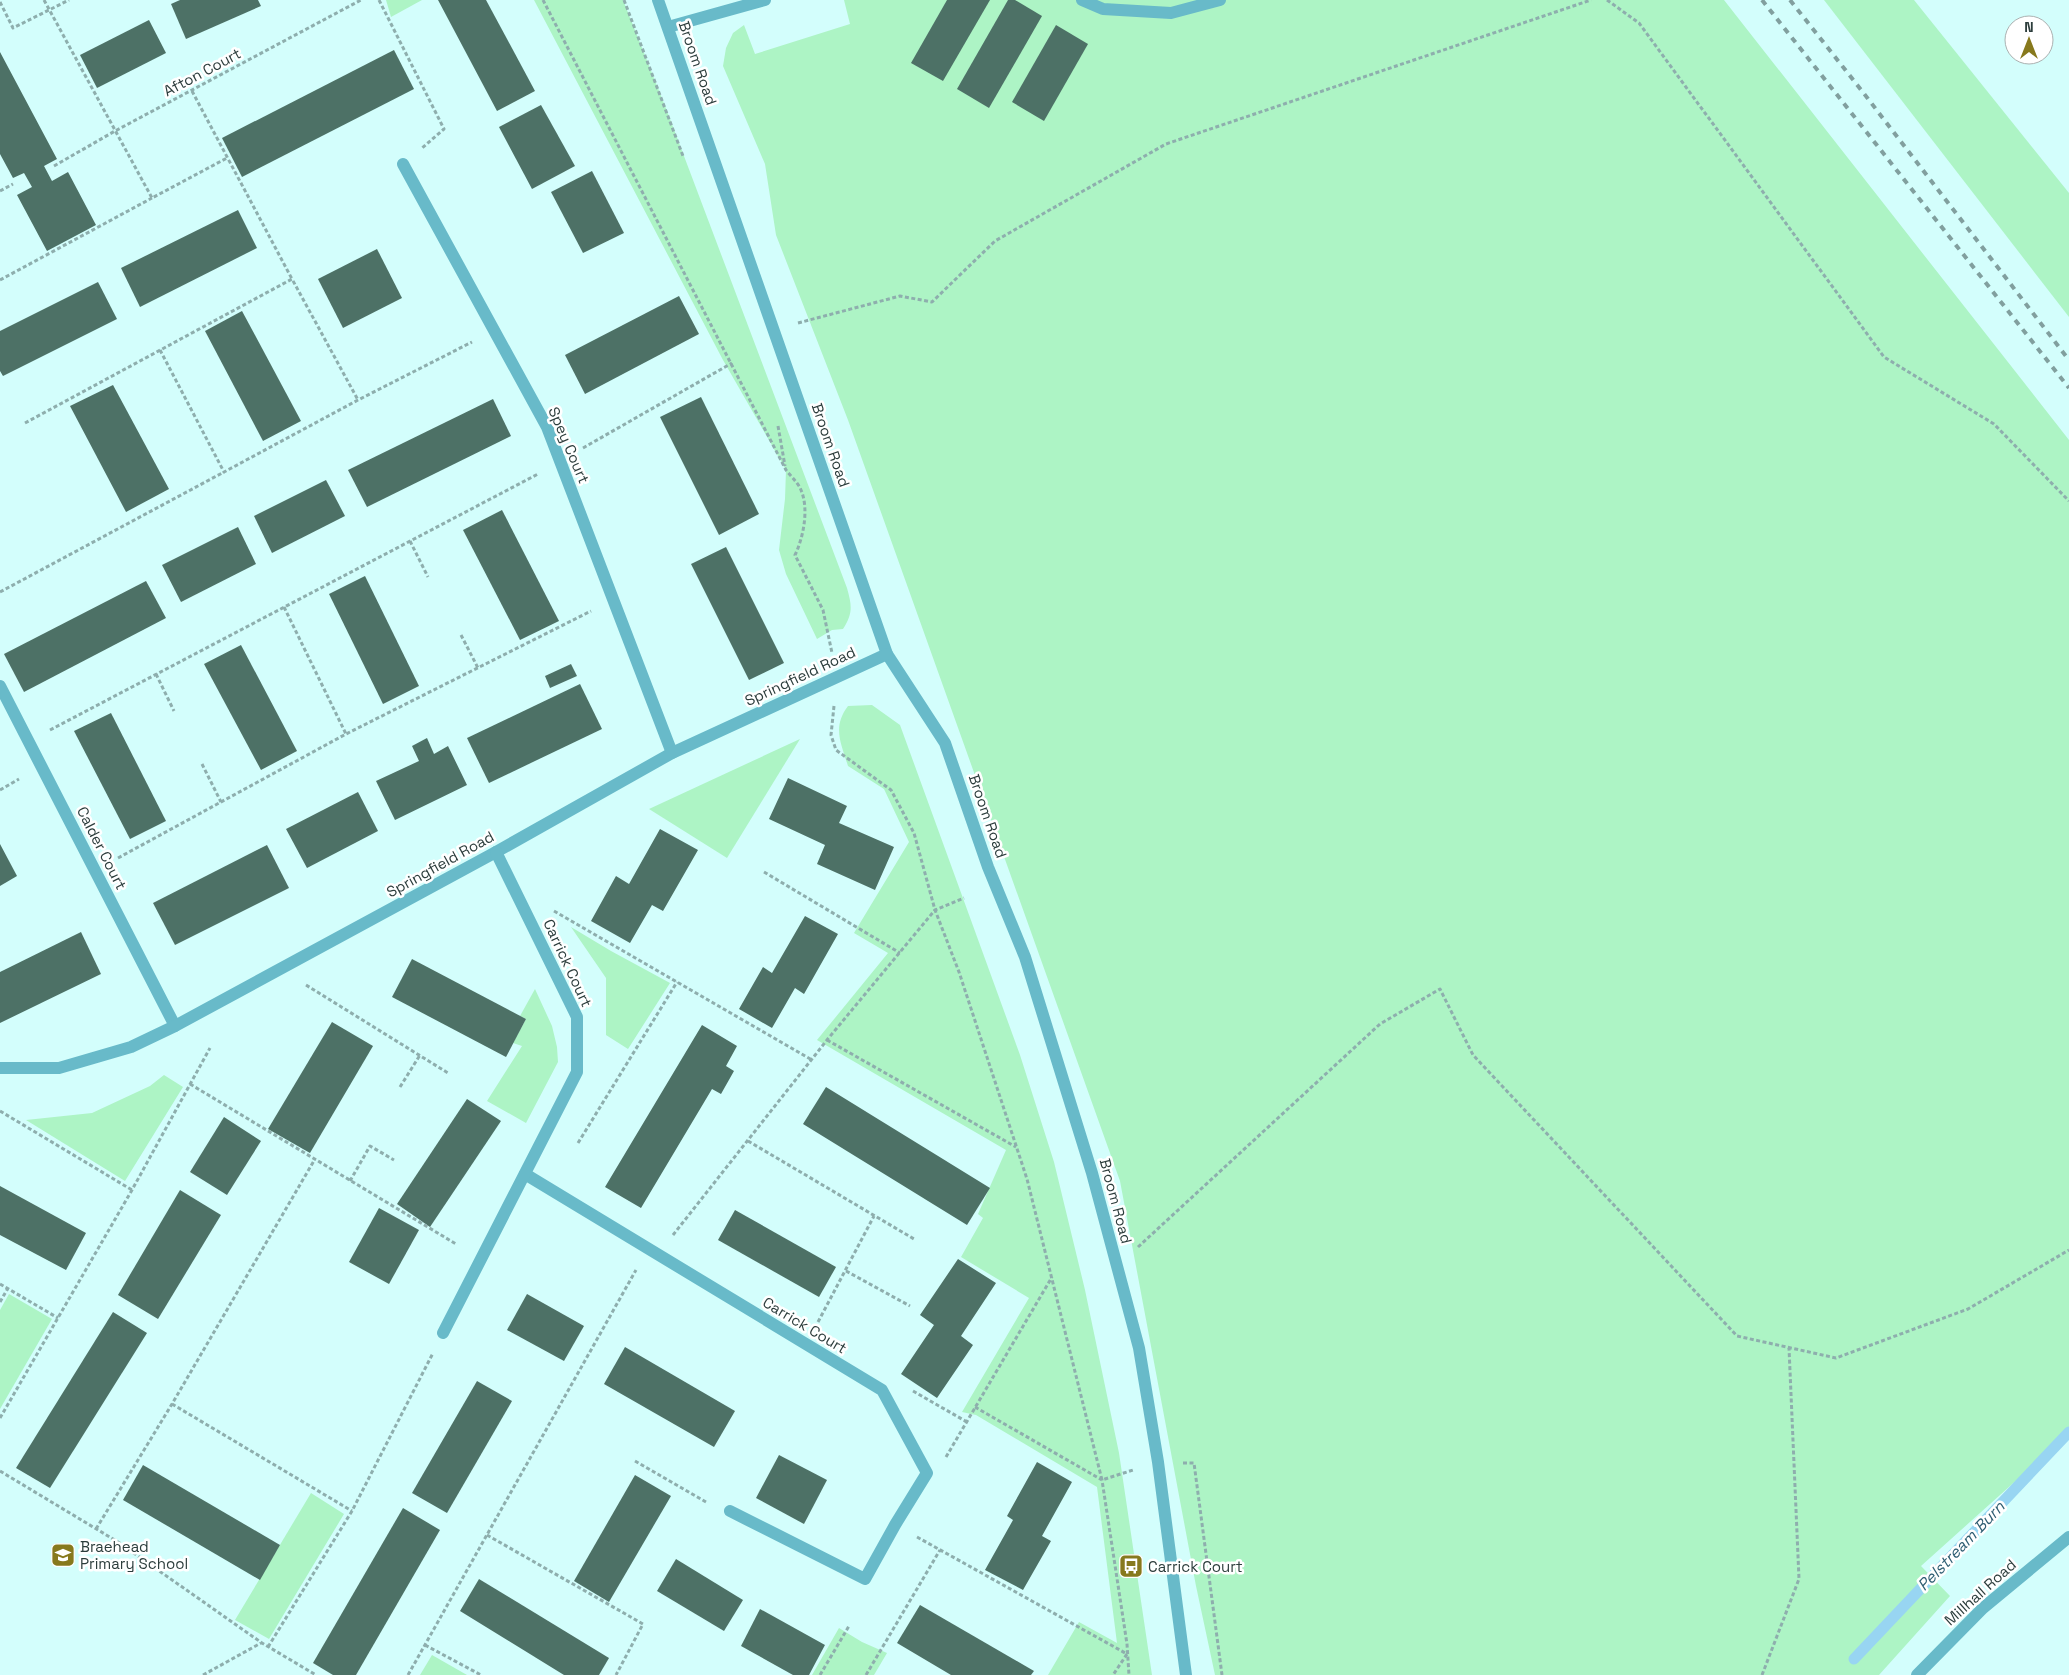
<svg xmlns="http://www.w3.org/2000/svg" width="2069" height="1675" font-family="'Space Grotesk',sans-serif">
<rect width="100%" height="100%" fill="#d3fefc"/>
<g fill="#adf4c5">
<path d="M386,0h36l-31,17z"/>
<path d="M534,0h89l44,111 180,477c5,18 6,25 -4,41l-11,1 -15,9 -31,-65 -7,-24 6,-51 1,-29 -63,-110z"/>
<path d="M844,0h880l345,440v993l-148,133 29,30 -71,79h-664l-19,-89 -76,-405 -272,-761 -72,-185 -11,-71 -42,-98 3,-18 7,-15 11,-8 11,29 95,-30z"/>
<path d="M1824,0h90l155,193v124z"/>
<path d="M872,705l28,20 120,330 34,107 31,128 34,163 33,222h-104l31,-53 38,21 -20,-156 -121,-72 -14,-3 67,-114 -68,-41 22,-39 -5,-4 28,-64 -189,-110 71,-87 -34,-20 55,-91 -25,-53 -36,-23c-7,-23 -16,-39 0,-60z"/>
<path d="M800,739l-73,119 -78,-49z"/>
<path d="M571,927l40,24 59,32 -42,66 -22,-14v-57z"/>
<path d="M535,989l17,37 5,21 1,15 -32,61 -39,-22 35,-55 -9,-3 13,-24 -6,-3z"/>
<path d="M164,1075l19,12 -58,94 -99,-61 66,-7 58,-27z"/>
<path d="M9,1294l43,25 -52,90v-99z"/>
<path d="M311,1493l33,21 -75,125 -34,-19z"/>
<path d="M839,1628l23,14 25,11 -13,22h-62z"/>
<path d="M432,1655l35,20h-47z"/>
</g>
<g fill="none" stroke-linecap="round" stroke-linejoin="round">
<path stroke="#98d5f2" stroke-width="11" d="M1854,1659l215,-227"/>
</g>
<g fill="#4d7166">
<path d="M180,0h78l3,6 -75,33 -15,-35z"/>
<path d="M438,0h48l49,91 -38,20z"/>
<path d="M947,0h43l-47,81 -32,-18z"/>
<path d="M1008,0h7l27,16 -53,92 -32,-19z"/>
<path d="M149,20l17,33 -69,35 -17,-33z"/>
<path d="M1056,25l32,19 -44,77 -32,-19z"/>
<path d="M394,50l20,39 -172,88 -20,-39z"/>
<path d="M0,52l57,107 -13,7 8,15 16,-9 28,53 -49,26 -30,-56 15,-8 -8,-14 -11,5 -13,-24z"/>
<path d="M541,105l34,61 -43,23 -33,-62z"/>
<path d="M592,171l32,62 -41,20 -32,-61z"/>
<path d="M238,210l19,38 -117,59 -19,-39z"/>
<path d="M377,249l25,49 -59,30 -25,-49z"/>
<path d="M98,282l19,37 -114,57 -3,-5v-40z"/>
<path d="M679,296l20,38 -114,60 -20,-39z"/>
<path d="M242,311l59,110 -38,20 -58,-110z"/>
<path d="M113,385l56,104 -43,23 -56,-106z"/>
<path d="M701,397l58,117 -40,21 -59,-118z"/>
<path d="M493,399l18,37 -144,71 -19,-37z"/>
<path d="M326,480l19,36 -73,37 -18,-37z"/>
<path d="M502,510l57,111 -39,19 -57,-110z"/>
<path d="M238,527l18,37 -75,38 -19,-37z"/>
<path d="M726,547l58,116 -35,17 -58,-116z"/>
<path d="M365,576l54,110 -36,18 -54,-110z"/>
<path d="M146,581l20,37 -142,74 -20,-38z"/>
<path d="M241,645l56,106 -36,19 -57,-106z"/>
<path d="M571,664l6,12 -27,12 -5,-12z"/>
<path d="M580,684l22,45 -113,54 -22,-45z"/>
<path d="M111,713l55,108 -36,18 -56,-108z"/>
<path d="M427,738l7,16 14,-8 19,39 -72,35 -19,-39 43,-20 -7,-15z"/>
<path d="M788,778l59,28 -8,17 55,24 -19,43 -58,-26 8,-19 -56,-26z"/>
<path d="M358,792l20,39 -71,37 -21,-39z"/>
<path d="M660,829l38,21 -35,61 -11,-6 -22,38 -39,-22 25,-45 13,8z"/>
<path d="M0,844l17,32 -17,10z"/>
<path d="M267,845l22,43 -114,57 -22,-42z"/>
<path d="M805,916l33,18 -34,60 -9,-6 -23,40 -33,-19 24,-42 9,6z"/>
<path d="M81,932l20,42 -101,49v-51z"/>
<path d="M412,959l114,60 -20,38 -114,-60z"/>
<path d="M332,1022l41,24 -63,107 -42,-24z"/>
<path d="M702,1025l35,21 -11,20 8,5 -13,23 -9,-5 -71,119 -36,-21z"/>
<path d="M826,1087l164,101 -23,37 -164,-101z"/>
<path d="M467,1099l34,22 -71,106 -33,-23z"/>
<path d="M224,1117l37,24 -34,54 -37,-23z"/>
<path d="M0,1186l86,47 -20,37 -66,-35z"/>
<path d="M180,1190l41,25 -63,104 -40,-24z"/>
<path d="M379,1208l40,22 -30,54 -40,-22z"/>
<path d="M735,1210l101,57 -17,30 -101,-57z"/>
<path d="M958,1259l38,24 -35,53 12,9 -36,53 -36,-24 33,-49 -14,-10z"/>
<path d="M527,1294l57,32 -20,35 -57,-31z"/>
<path d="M113,1312l34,21 -97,155 -34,-20z"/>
<path d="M625,1347l110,64 -21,36 -110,-63z"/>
<path d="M477,1381l35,20 -65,112 -35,-20z"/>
<path d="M779,1455l48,25 -23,44 -48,-26z"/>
<path d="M1037,1462l35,20 -30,54 9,5 -28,49 -38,-20 28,-50 -6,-4z"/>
<path d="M143,1465l137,80 -20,35 -137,-80z"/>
<path d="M635,1475l36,21 -62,106 -35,-21z"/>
<path d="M403,1508l37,22 -84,145h-23l-20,-12z"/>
<path d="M676,1559l67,41 -19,31 -67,-40z"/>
<path d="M479,1579l130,79 -10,17h-35l-104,-64z"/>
<path d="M920,1605l114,66 -3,4h-80l-54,-32z"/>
<path d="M760,1609l65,36 -16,30h-16l-52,-29z"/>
</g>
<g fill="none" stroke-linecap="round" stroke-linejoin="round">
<g stroke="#8eaead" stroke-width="3" stroke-dasharray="4 2.5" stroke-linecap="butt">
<path d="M44,0l108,198 75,-40"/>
<path d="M379,0l65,129 -23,20"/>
<path d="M543,0l243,470c4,5 9,10 13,16 11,19 5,50 -4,69l28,55 9,43"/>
<path d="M624,0l59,156"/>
<path d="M1607,0l32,23 245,334 110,67 75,77"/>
<path d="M0,2l13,26 56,-28"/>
<path d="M192,91l100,188"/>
<path d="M54,166l61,-35 246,-131"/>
<path d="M0,191l13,-7"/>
<path d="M0,280l152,-82"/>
<path d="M798,323l102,-27 32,6 63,-61 171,-97 425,-144"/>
<path d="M160,350l64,122 134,-72 114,-58"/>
<path d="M25,423l267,-144 66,121"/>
<path d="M778,426l7,40"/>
<path d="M583,448l149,-85"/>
<path d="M410,541l18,36"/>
<path d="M0,592l224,-120"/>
<path d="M284,607l62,127"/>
<path d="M461,635l17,33"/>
<path d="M156,674l18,37"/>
<path d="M834,706l-3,29 5,15 55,40 23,43 21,77 24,62 68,207 75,301 31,-10"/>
<path d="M50,730l488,-256"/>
<path d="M202,764l19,38"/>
<path d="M0,790l19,-11"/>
<path d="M118,858l228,-124 245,-123"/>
<path d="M764,872l136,81"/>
<path d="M554,911l258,149"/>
<path d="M306,985l142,88"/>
<path d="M827,1040l189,107"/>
<path d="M190,1084l266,160"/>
<path d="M400,1087l20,-32"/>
<path d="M0,1111l132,79"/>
<path d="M748,1141l166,98"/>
<path d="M578,1143l99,-161"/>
<path d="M350,1181l20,-35 24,14"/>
<path d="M673,1235l154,-195 108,-130 29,-12"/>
<path d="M1138,1247l242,-223 60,-35 33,66 264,281 99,22 132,-49 101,-59"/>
<path d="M846,1271l64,35"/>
<path d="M0,1284l58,34"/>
<path d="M0,1302l8,-14"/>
<path d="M818,1322l56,-106"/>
<path d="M913,1391l54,31"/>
<path d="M172,1404l180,107"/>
<path d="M975,1407l127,73 25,164 2,31"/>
<path d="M0,1418l132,-228 78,-142"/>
<path d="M946,1457l106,-180"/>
<path d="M635,1461l71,41"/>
<path d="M1183,1463h11l28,212"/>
<path d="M0,1471l118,71 144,101 54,32"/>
<path d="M96,1529l76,-125 143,-245"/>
<path d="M487,1535l156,89 -27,51"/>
<path d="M917,1537l210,117 -14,21"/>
<path d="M425,1645l56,30"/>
<path d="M268,1647l84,-136 81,-158"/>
<path d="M203,1675l58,-32"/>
<path d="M408,1675l228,-405"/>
<path d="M820,1675l29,-49"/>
<path d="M866,1675l74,-125"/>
<path d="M1762,1675l37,-96 -10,-231"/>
</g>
<g stroke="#68bac9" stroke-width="12">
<path d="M658,0l229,654 58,89 43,124 37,90 67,216 47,175 19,114 28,213"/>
<path d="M1082,0l21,9 68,4 49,-13"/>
<path d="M668,27l97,-27"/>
<path d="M403,164l144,263 125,326"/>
<path d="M0,686l175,340"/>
<path d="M0,1068h59l72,-21 44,-21 321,-174 176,-99 215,-99"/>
<path d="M525,1174l357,216 45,83 -32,52 -30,54 -135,-68"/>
<path d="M443,1333l134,-261v-55l-81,-165"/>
<path d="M1917,1675l66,-67 86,-71"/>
</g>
<g stroke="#819f9e" stroke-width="4" stroke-dasharray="6 6" stroke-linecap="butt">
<path d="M1762,0l307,388"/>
<path d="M1790,0l72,91 207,269"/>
</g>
</g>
<defs>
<g id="school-square" transform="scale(1.25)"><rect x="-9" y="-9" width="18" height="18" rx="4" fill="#87791d" stroke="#fff"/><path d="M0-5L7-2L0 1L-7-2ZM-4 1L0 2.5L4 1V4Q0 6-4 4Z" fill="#fff"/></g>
<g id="bus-square" transform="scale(1.25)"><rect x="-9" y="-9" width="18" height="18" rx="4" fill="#87791d" stroke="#fff"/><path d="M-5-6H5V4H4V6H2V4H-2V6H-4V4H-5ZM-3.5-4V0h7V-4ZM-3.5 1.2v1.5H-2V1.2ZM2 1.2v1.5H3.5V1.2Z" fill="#fff"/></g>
</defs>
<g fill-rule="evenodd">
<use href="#school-square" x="63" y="1555"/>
<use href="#bus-square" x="1131" y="1566"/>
</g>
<g text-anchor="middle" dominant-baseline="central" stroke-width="5" stroke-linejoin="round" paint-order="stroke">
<g font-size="15" fill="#2c3d3c" stroke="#fff">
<text transform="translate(698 63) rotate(71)">Broom Road</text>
<text transform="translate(202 72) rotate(-28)">Afton Court</text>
<text transform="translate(569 445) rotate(67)">Spey Court</text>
<text transform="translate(831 445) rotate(71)">Broom Road</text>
<text transform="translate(800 676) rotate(-25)">Springfield Road</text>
<text transform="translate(988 816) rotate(71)">Broom Road</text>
<text transform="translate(102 848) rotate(63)">Calder Court</text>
<text transform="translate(440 864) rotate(-29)">Springfield Road</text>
<text transform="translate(568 963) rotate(65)">Carrick Court</text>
<text transform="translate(1116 1201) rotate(75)">Broom Road</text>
<text transform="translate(805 1325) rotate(31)">Carrick Court</text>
<text transform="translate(1980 1592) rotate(-42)">Millhall Road</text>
</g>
<g font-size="15" fill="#2c3d3c" stroke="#fff" text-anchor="start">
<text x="80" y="1546">Braehead<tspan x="80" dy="17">Primary School</tspan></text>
<text x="1148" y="1566">Carrick Court</text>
</g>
<g font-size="16" font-style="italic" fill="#2f5e73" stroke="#fff">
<text transform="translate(1961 1546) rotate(-46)">Pelstream Burn</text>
</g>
</g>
<g transform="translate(2029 40)"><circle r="24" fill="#ffffff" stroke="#abb1b1"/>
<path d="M0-4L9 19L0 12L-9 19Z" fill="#87791d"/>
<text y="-8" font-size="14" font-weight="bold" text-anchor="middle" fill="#2c3d3c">N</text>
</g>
</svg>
